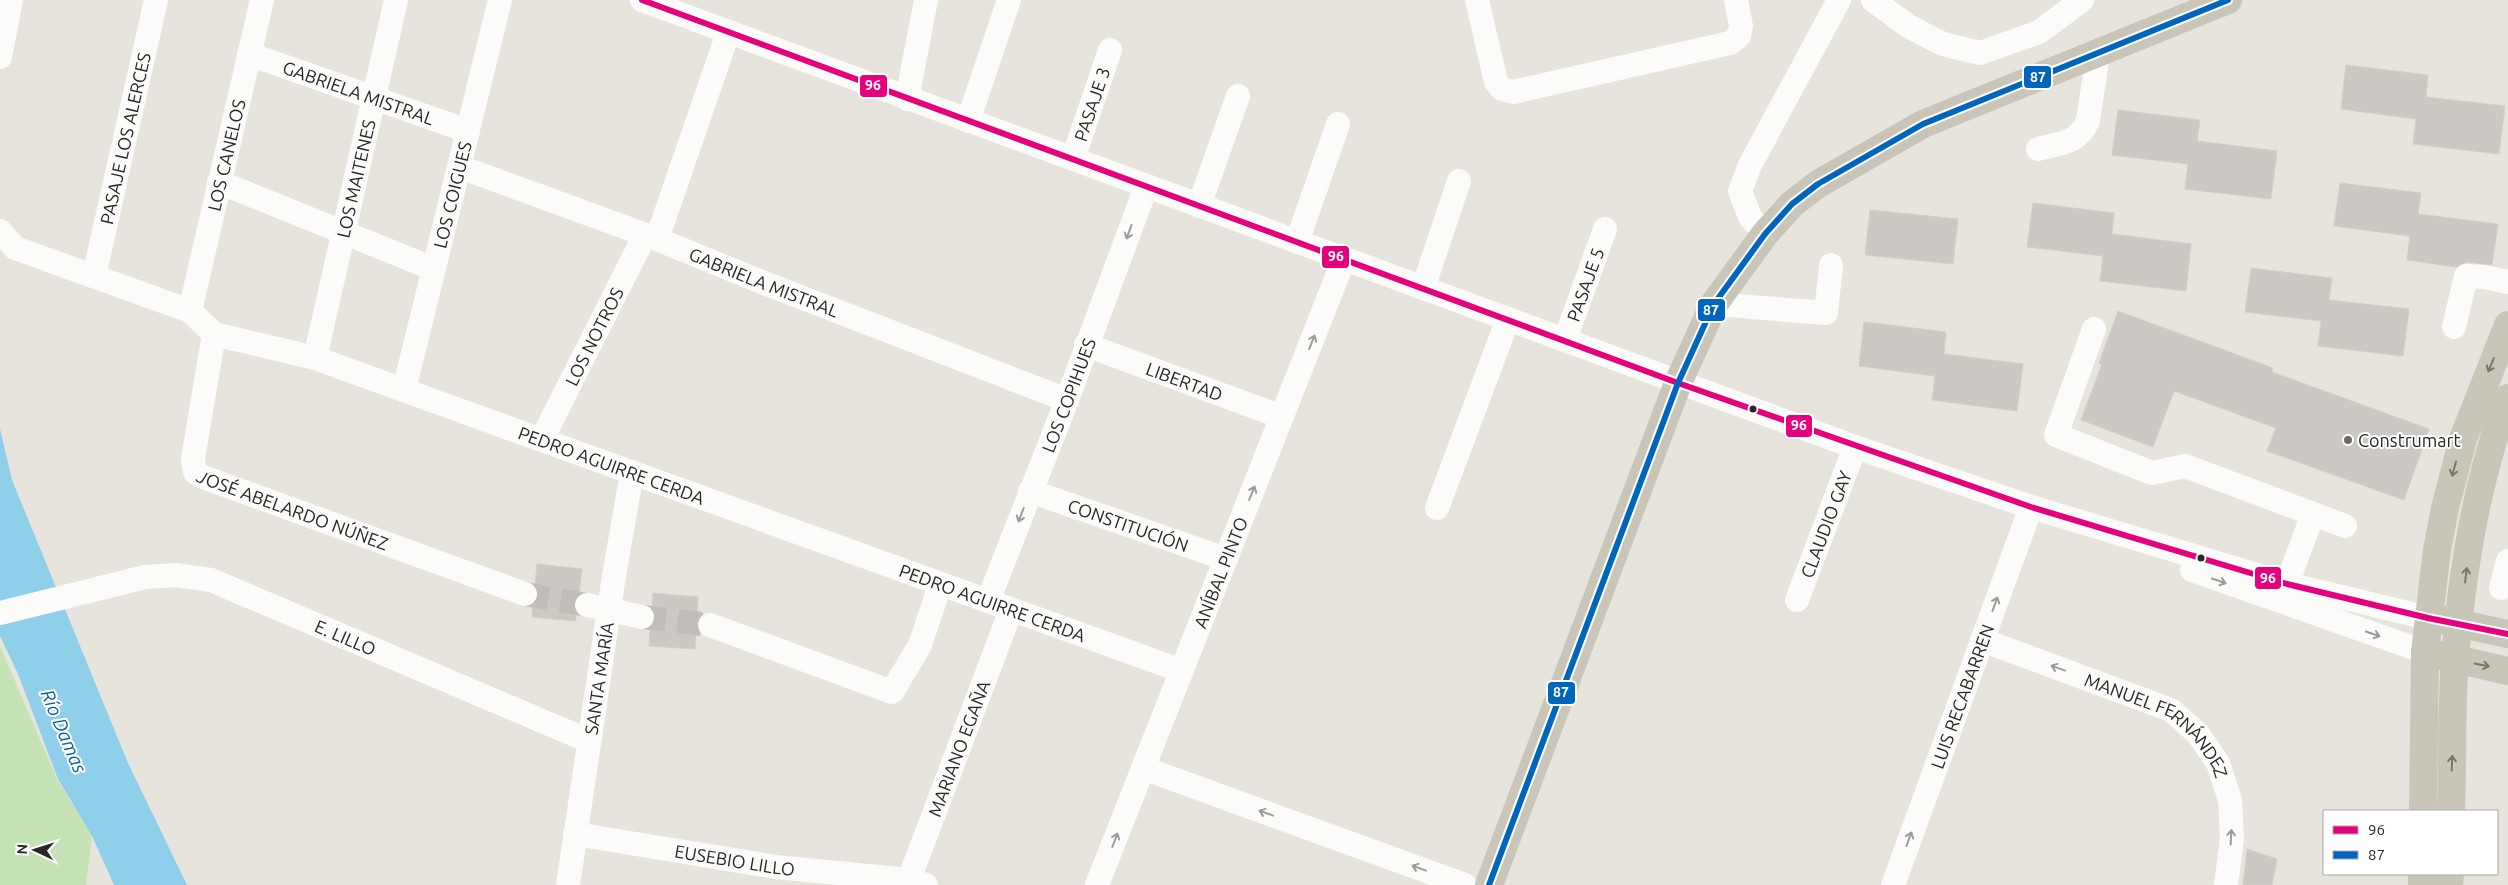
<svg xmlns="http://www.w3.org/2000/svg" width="2508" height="885" font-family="Ubuntu,sans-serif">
<rect width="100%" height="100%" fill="#e7e3dd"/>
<path fill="#c6e3b5" d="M0,646l57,133 35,57 -6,49h-86z"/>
<path fill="#8fcfea" d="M0,429l12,51 116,283 59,122h-73l-22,-49 -34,-57 -40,-105 -18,-38z"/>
<g fill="#ccc9c4" stroke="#d2cfc9">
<path d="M2346,65l82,10 -2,22 79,9 -6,48 -86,-10 3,-25 -75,-10z"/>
<path d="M2118,110l82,10 -3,21 80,10 -6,48 -86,-10 3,-25 -76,-9z"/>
<path d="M2340,183l81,10 -3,21 80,10 -6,41 -25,-3 -11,5 -49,-7 3,-24 -76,-10z"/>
<path d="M2033,203l81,10 -2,21 79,10 -5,47 -86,-10 3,-25 -76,-9z"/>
<path d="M1870,210l88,9 -5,45 -88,-9z"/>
<path d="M2251,268l81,10 -3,22 80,9 -6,47 -85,-10 3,-25 -76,-9z"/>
<path d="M2118,311l155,57 -1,4 157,57 -25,71 -137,-49 9,-23 -102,-37 -21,56 -72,-27 21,-56 -3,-1z"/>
<path d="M1864,322l82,10 -2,22 79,10 -6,47 -85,-11 3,-24 -76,-10z"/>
<path d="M537,564l45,5 -3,25 -5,9 2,18 -44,-4 1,-12 5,-7v-7l-3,-6z"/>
<path d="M653,593l45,4 -3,52 -46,-3 1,-19 5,-8 -3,-11z"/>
<path d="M2247,849l30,10 -5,26h-29z"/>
</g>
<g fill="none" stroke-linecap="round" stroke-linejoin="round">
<g stroke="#c1beb9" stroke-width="24" stroke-dasharray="24 12" stroke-linecap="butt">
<path d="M525,594l62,11"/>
<path d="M642,617l68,8"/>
</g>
<g stroke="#fbfbfa" stroke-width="24">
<path d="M642,0l1213,447 176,60 256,77 141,34"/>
<path d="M1477,0l19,82 6,7 11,3 217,-49 9,-7 2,-10 -5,-26"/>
<path d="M1873,0l35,26 35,18 37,9 59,-21 43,-32"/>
<path id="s1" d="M249,54l219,77"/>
<path d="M0,57l11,-57"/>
<path d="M907,99l19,-99"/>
<path d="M968,121l41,-121"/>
<path d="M2038,149c23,-6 39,-5 50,-28l10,-67"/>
<path id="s2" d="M1073,159l37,-109"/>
<path id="s3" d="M460,167l197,72 97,40 313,121"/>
<path d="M219,182l215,87"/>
<path d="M1199,206l39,-110"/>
<path id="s4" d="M0,231l15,17 175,63 24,23 101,24 867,313"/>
<path d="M1765,234l-15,-17 -10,-26 10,-26 89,-165"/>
<path d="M657,239l71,-206"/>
<path d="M1297,242l41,-118"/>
<path id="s5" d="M94,276l62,-276"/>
<path d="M1423,288l36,-107"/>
<path d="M1714,304l112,9 5,-48"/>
<path id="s6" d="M190,311l72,-311"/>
<path d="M2454,327l12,-51 18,1 24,5"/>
<path d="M2094,329l-38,106 96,38 33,-7 160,60"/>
<path id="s7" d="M214,334l-21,125 2,13 8,5 322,117"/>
<path id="s8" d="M1565,340l40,-111"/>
<path id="s9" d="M1086,345l196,72"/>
<path id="s10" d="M315,358l81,-358"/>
<path id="s11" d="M404,390l96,-390"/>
<path id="s12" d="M542,439l103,-204"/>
<path id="s13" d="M1030,491l196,68"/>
<path d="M1437,508l71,-189"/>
<path d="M2192,570l233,82"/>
<path d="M2287,584l26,-70"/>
<path d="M2501,588l7,-27"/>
<path id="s14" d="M1797,600l58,-153"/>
<path id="s15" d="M988,601l79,-201 79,-213"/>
<path d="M587,605l55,12"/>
<path id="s16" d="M0,613l145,-36 31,-2 35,5 378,161"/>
<path d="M710,625l182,67 28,-47 20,-60"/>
<path id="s17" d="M1982,640l189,70 27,24 20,29 12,37 2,38 -6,47"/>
<path d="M1143,768l322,117"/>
<path id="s18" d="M575,834l201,33 133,13 17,5"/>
<path id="s19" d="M568,885l46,-309 18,-104"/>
<path id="s20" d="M907,885l104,-275"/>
<path id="s21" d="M1097,885l247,-626"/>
<path id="s22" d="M1893,885l138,-378"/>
</g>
<g stroke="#c9c5b8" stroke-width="28">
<path d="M2442,620l66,14"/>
<path d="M2438,655l70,16"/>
<path d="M2423,811l2,-159 12,-102 8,-42 18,-69 45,-114"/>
<path d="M2451,811c2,-50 0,-102 4,-152 7,-87 21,-179 53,-261"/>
<path d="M1489,885l189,-502 36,-79 51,-70 27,-30 26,-20 105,-60 305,-124"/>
<path d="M2422,885v-11"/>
<path d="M2449,885l1,-11"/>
</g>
<g stroke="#fff" stroke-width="10">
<path id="bus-1" d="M642,0l1036,383 353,124 256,77 141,34 80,16"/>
</g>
<g stroke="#fff" stroke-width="10">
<path id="bus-2" d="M1489,885l189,-502 36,-79 51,-70 27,-30 26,-20 105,-60 305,-124"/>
</g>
<use href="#bus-1" stroke="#e5007d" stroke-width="6"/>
<use href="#bus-2" stroke="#0065bd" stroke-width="6"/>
</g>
<defs><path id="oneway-shaft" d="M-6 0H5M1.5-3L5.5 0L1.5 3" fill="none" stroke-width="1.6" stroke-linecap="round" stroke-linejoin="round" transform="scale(1.25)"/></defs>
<g stroke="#9c9c9c">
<use href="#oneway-shaft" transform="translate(1129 232) rotate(110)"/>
<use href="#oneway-shaft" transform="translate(1312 342) rotate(-68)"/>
<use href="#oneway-shaft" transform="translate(1252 493) rotate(-68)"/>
<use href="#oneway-shaft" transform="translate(1021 515) rotate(111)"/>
<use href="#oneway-shaft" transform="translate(2219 581) rotate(19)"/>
<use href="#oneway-shaft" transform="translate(1995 604) rotate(-70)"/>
<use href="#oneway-shaft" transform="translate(2373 634) rotate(19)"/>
<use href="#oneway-shaft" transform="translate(2058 668) rotate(-160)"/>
<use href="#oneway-shaft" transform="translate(1266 813) rotate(-160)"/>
<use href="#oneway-shaft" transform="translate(2231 837) rotate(-87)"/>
<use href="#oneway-shaft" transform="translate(1909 839) rotate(-70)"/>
<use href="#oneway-shaft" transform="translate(1115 840) rotate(-69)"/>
<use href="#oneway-shaft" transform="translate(1419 868) rotate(-160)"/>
</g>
<g stroke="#787670">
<use href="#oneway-shaft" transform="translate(2491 365) rotate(113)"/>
<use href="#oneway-shaft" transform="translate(2454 469) rotate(105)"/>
<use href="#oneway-shaft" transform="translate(2466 575) rotate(-83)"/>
<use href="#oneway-shaft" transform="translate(2482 665) rotate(12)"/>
<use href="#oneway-shaft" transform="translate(2452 763) rotate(-88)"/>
</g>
<g fill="#282828" stroke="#fff" stroke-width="2">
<circle cx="1753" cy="409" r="4.5"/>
<circle cx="2201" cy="558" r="4.5"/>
</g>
<circle fill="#6b6967" stroke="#fff" stroke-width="2" cx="2348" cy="440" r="5"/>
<g text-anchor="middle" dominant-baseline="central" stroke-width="4" stroke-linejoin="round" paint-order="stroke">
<g font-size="18" fill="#282828" stroke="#fff">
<text stroke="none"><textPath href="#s1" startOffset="116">GABRIELA MISTRAL</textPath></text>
<text stroke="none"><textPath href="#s2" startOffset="58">PASAJE 3</textPath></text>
<text stroke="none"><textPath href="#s5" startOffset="141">PASAJE LOS ALERCES</textPath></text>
<text stroke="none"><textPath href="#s6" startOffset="160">LOS CANELOS</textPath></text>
<text stroke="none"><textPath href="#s10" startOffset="184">LOS MAITENES</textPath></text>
<text stroke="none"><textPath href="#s11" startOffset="201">LOS COIGUES</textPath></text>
<text stroke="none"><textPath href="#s3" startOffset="325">GABRIELA MISTRAL</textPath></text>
<text stroke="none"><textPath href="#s8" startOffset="59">PASAJE 5</textPath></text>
<text stroke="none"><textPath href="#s12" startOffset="115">LOS NOTROS</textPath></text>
<text stroke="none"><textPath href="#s9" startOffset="105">LIBERTAD</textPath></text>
<text stroke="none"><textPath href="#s15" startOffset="221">LOS COPIHUES</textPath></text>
<text stroke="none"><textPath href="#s4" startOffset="661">PEDRO AGUIRRE CERDA</textPath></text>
<text stroke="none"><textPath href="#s7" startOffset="245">JOSÉ ABELARDO NÚÑEZ</textPath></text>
<text stroke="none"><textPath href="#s14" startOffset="81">CLAUDIO GAY</textPath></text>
<text stroke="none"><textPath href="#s13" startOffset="104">CONSTITUCIÓN</textPath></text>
<text stroke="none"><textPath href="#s21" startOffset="336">ANÍBAL PINTO</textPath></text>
<text stroke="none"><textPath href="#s4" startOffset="1066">PEDRO AGUIRRE CERDA</textPath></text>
<text stroke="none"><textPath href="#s16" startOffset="362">E. LILLO</textPath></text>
<text stroke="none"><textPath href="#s19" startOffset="209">SANTA MARÍA</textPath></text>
<text stroke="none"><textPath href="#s22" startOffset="201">LUIS RECABARREN</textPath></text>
<text stroke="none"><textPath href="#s17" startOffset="199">MANUEL FERNÁNDEZ</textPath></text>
<text stroke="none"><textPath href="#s20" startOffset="146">MARIANO EGAÑA</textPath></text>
<text stroke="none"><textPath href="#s18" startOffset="162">EUSEBIO LILLO</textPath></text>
</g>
<g font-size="18" fill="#282828" stroke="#fff" text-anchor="start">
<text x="2358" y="440">Construmart</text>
</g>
<g font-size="19" font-style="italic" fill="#0b629a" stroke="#fff">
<text transform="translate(64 731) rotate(67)">Río Damas</text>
</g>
</g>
<g stroke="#fff" stroke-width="2">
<rect x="2023" y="65" width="29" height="24" rx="5" fill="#0065bd"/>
<rect x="859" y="74" width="29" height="24" rx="5" fill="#e5007d"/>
<rect x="1321" y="245" width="29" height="24" rx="5" fill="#e5007d"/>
<rect x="1697" y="298" width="29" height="24" rx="5" fill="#0065bd"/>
<rect x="1785" y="414" width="28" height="24" rx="5" fill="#e5007d"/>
<rect x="2254" y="566" width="28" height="24" rx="5" fill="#e5007d"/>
<rect x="1547" y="681" width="29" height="24" rx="5" fill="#0065bd"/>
</g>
<g font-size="14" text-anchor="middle" font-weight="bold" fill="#fff">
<text x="2038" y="82">87</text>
<text x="873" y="90">96</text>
<text x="1336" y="261">96</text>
<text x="1711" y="315">87</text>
<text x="1799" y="430">96</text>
<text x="2268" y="583">96</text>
<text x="1561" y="697">87</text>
</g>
<rect x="2323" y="810" width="175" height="65" fill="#ffffff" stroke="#a9a9a9"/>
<rect x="2333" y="826" width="25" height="8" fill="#e5007d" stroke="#a9a9a9"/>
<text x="2368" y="835" font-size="15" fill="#282828">96</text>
<rect x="2333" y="851" width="25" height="8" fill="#0065bd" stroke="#a9a9a9"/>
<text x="2368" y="860" font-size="15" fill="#282828">87</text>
<g transform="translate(35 850) rotate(274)" stroke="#ffffff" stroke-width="4" paint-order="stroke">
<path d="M0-4L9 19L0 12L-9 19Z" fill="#282828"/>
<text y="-8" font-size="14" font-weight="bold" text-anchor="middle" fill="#282828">N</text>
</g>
</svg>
